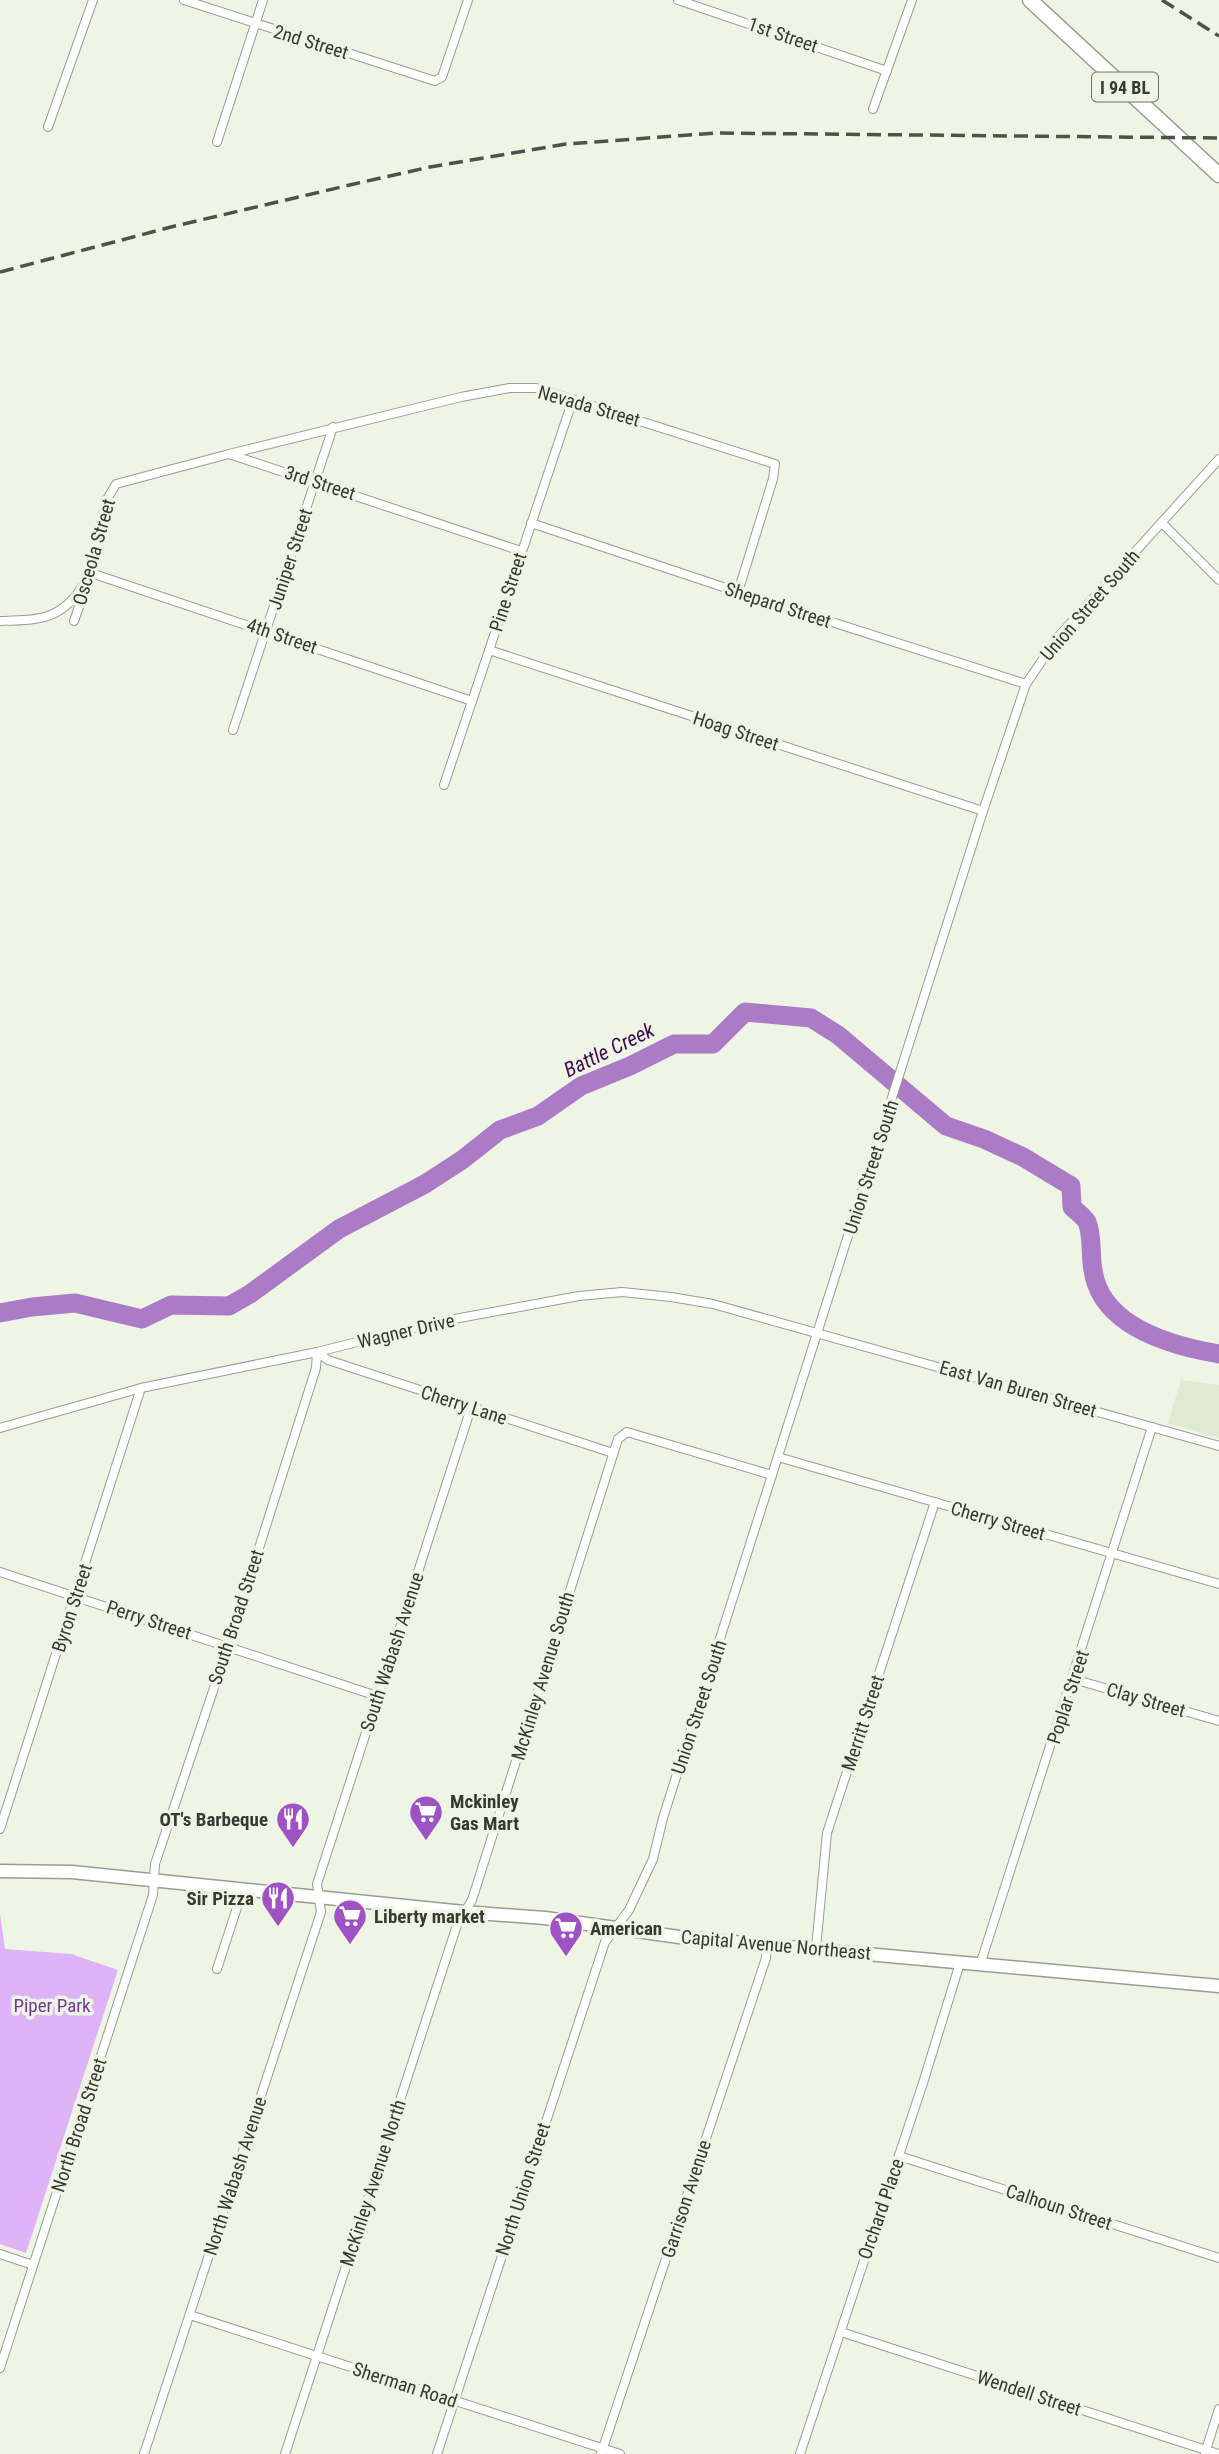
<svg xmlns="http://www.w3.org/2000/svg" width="1219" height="2454" font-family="'Roboto Condensed',sans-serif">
<rect width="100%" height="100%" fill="#eef5e5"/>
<path fill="#e0ead3" d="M1181,1380l38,5v53l-51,-15z"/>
<path fill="#deb3f7" d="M0,1914l5,35 66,5 47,16 -92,283 -26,-9z"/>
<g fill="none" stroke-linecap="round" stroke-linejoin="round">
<path stroke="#ac7bc8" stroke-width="19" d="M0,1313l32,-6 43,-4 67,16 29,-14 58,1 21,-12 89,-65 86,-45 37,-24 38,-30 38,-14 43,-30 49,-20 44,-22h39l32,-32 66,6 27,17 108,91 38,13 39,18 48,29 1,21c4,4 12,10 15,15 6,14 3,34 6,48 8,57 79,76 126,84"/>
<g stroke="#979e8f" stroke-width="10">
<g id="street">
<path d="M184,0l251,81 7,-4 26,-77"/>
<path d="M678,0l209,71"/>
<path d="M873,109l39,-109"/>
<path d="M48,127l45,-127"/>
<path d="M217,142l46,-142"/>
<path d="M229,454l232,-57 49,-9h26l239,76 -2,15 -35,113"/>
<path d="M531,523l207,69 288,92"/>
<path d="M1162,523l57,57"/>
<path d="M89,576l2,-3 381,128"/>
<path d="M0,621c37,-1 60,0 82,-34"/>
<path d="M74,621l17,-48 15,-72 10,-17 113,-30 292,97"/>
<path d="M489,650l494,161"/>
<path d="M233,730l100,-303"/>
<path d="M444,785l129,-386"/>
<path d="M317,1352l11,8 285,93"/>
<path d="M0,1428l141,-40 176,-36 121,-30 141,-26 43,-4 49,5 42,7 506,142"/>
<path d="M778,1457l441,127"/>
<path d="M0,1572l377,124"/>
<path d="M1073,1679l146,42"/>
<path d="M0,1829l141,-441"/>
<path d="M816,1948l11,-115 108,-331"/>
<path d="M980,1965l172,-538"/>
<path d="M217,1969l26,-80"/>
<path d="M899,2156l320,102"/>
<path d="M0,2254l33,11"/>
<path d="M190,2315l430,139"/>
<path d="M841,2332l377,122"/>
<path d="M0,2368l153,-473 2,-31 73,-218 88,-278 1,-16"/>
<path d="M1205,2453l14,-44"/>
<path d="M144,2454l177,-542 -4,-28 154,-476"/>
<path d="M285,2454l172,-529 15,-25 146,-461 9,-7 145,43"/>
<path d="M437,2454l168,-512 24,-32 24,-51 10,-41 320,-1007 43,-127 32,-47 161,-178"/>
<path d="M601,2454l165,-496 1,-15"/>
<path d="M800,2454l123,-371 37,-120"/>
</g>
</g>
<g stroke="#979e8f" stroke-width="15">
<path id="primary" d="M0,1871l72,1 392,40 81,6 134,19 540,49"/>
</g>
<g stroke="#979e8f" stroke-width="17">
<path id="highway" d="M1030,0l189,175"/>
</g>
<use href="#street" stroke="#fff" stroke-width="8"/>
<use href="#primary" stroke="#fff" stroke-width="12"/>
<use href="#highway" stroke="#fff" stroke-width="14"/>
<g stroke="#4e524a" stroke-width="3.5" stroke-dasharray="14 7" stroke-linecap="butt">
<path d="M1162,0l57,36"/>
<path d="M0,272l171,-45 183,-43 76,-17 136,-23 151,-11 502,5"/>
</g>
</g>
<defs>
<g id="supermarket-pin" transform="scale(1.75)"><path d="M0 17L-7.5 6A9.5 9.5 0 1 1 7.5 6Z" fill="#9e52c4" stroke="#eef5e5"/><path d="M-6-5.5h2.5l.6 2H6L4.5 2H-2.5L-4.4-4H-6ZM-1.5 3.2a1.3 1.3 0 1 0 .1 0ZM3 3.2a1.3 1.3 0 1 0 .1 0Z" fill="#fff"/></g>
<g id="restaurant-pin" transform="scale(1.75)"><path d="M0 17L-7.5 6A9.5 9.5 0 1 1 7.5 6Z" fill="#9e52c4" stroke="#eef5e5"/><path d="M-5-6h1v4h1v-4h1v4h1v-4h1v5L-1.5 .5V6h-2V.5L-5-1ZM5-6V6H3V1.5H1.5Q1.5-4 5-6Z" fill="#fff"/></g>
</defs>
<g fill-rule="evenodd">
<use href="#supermarket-pin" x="426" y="1812"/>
<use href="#restaurant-pin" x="293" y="1819"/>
<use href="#restaurant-pin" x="278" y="1898"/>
<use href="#supermarket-pin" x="350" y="1916"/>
<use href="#supermarket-pin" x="566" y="1928"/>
</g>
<g text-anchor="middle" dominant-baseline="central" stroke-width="7" stroke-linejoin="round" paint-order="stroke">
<rect fill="#eef5e5" stroke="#6e7269" stroke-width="2" x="1092" y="72.5" width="66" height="29" rx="5"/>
<g font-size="18" font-weight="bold" fill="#373a34">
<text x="1125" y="87">I 94 BL</text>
</g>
<g font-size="19" fill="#373a34" stroke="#eef5e5">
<text transform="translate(783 35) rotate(19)">1st Street</text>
<text transform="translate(311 42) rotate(17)">2nd Street</text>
<text transform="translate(589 406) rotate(16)">Nevada Street</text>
<text transform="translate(320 483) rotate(18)">3rd Street</text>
<text transform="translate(94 552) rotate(-74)">Osceola Street</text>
<text transform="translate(290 559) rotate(-72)">Juniper Street</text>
<text transform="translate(508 592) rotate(-72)">Pine Street</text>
<text transform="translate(778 605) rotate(18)">Shepard Street</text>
<text transform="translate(1090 605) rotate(-49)">Union Street South</text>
<text transform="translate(282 636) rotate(19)">4th Street</text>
<text transform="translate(736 731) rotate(18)">Hoag Street</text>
<text transform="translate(871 1167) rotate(-72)">Union Street South</text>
<text transform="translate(406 1331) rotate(-13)">Wagner Drive</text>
<text transform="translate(1018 1389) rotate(16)">East Van Buren Street</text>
<text transform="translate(464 1405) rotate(18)">Cherry Lane</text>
<text transform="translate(998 1521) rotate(16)">Cherry Street</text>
<text transform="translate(72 1608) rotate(-72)">Byron Street</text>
<text transform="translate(236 1617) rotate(-72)">South Broad Street</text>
<text transform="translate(149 1620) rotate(18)">Perry Street</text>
<text transform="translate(392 1652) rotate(-72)">South Wabash Avenue</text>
<text transform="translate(543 1676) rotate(-73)">McKinley Avenue South</text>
<text transform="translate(1068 1697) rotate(-72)">Poplar Street</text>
<text transform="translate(1146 1700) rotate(16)">Clay Street</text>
<text transform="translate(699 1707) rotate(-72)">Union Street South</text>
<text transform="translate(863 1723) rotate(-72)">Merritt Street</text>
<text transform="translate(776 1945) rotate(5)">Capital Avenue Northeast</text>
<text transform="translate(79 2125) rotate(-72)">North Broad Street</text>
<text transform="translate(235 2176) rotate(-72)">North Wabash Avenue</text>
<text transform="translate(373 2183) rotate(-72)">McKinley Avenue North</text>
<text transform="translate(523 2189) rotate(-72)">North Union Street</text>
<text transform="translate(686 2199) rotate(-72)">Garrison Avenue</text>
<text transform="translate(1059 2207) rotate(18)">Calhoun Street</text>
<text transform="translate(881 2209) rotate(-71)">Orchard Place</text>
<text transform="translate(405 2385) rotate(18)">Sherman Road</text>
<text transform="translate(1029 2393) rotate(18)">Wendell Street</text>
</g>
<g font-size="19" font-weight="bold" fill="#373a34" stroke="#eef5e5" text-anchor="start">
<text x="450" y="1801">Mckinley<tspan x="450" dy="22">Gas Mart</tspan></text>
<text x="268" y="1819" text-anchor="end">OT's Barbeque</text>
<text x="254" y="1898" text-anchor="end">Sir Pizza</text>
<text x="374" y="1916">Liberty market</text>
<text x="590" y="1928">American</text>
</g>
<g font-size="19" fill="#743792" stroke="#eef5e5">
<text x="52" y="2005">Piper Park</text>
</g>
<g font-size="21" font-style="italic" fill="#3d0c52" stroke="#eef5e5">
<text transform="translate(609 1050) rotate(-26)">Battle Creek</text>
</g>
</g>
</svg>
